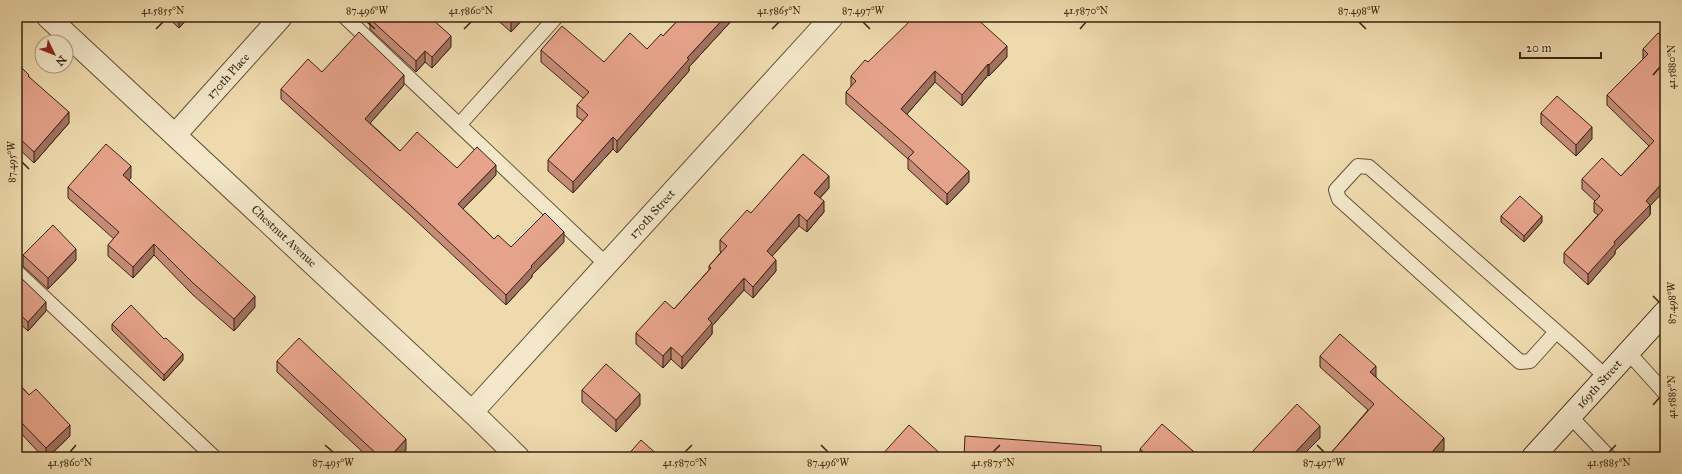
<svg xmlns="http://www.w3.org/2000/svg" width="1682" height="474" font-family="'IM FELL Great Primer',serif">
<rect width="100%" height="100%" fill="#eedaad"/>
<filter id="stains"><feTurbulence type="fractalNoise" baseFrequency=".005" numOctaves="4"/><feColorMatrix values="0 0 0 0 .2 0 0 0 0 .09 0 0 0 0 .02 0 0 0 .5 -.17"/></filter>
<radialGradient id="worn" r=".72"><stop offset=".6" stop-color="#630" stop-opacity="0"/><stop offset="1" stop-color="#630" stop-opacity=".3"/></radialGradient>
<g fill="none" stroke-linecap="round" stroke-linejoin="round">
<g stroke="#665137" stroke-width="16">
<g id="lane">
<path d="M345,17l261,247"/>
<path d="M459,125l97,-108"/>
<path d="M17,272l197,185"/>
<path d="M1556,332l-26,29 -10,1 -181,-163 -3,-9 22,-24 11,1 206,181 31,29"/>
<path d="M1628,352l37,41"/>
<path d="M1570,416l39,41"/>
</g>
</g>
<g stroke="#665137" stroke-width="24">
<g id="street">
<path d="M48,17l424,395 46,45"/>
<path d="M175,135l106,-118"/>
<path d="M472,412l360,-395"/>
</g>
</g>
<g stroke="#392310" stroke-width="24">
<path id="secondary" d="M1533,457l132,-145"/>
</g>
<use href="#lane" stroke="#f4e7ca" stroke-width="14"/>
<use href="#street" stroke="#f4e7ca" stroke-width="22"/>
<use href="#secondary" stroke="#f4e7ca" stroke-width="22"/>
</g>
<g fill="#c68c78" stroke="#392310">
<path d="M167,17h22l-10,11z"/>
<path d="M434,17l-2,2 19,28 -19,21 -7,-6 -9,10 -46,-43v-10z"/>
<path d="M494,17h31l-14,15z"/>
<path d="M681,17h54l-46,50v4l-72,82 -4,-4 -40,44 -25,-22v-11l35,-39 -6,-4v-12l7,-6 -43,-37v-12l63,12 43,-13 16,-13z"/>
<path d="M1660,34l-10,181 -35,36v3l-27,31 -24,-22v-10l34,-38 -4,-3v-10l1,-1 -13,-12v-10l39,-3 28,-30 -42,-41v-10l36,-36v-10z"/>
<path d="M1007,57l-18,19 -1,-1 -26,31 -27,-24 -28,32 62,68 -22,23 -39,-36v-10l-62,-55v-12l5,-5v-11l17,-14z"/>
<path d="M17,63l52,60 -35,40 -17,-16z"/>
<path d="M322,72l82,13 -34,38 30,28 57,17 39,7 -33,34 31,30 17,8 53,-5 -32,33v2l-26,28 -96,-90 -129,-116v-10z"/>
<path d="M1541,113l51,26 -16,17 -35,-32z"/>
<path d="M131,178l-2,2 126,127 -21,24 -41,-36 -39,-40 -21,23 -25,-22v-11l6,-6 -46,-41v-11z"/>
<path d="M829,188l-9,10 4,14 -17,20 -8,-6 -27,30 4,15 -23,27 -9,-8 -32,36v8l-30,35 -11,-10 -8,9 -27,-24v-11l38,-24 35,-39v-4l12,-14 -1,-1v-11l31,-27z"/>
<path d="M1501,216l41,6 -18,20 -23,-20z"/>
<path d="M23,255l53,5 -28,29 -25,-23z"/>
<path d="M17,274l29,37 -18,20 -11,-10z"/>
<path d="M112,324l71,36 -19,21 -52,-51z"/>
<path d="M1320,356l56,21 68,73 -6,7h-108v-3l38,-44 -48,-43z"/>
<path d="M277,361l129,89 -6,7h-32l-91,-85z"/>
<path d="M17,382l12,13 41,41 -22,21h-5l-26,-28z"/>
<path d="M582,390l58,15 -24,27 -34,-30z"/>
<path d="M1320,438l-19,19h-48v-6z"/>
<path d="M1140,449l60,8h-60z"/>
</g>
<g fill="#a17261" stroke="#392310">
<path d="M179,17h10l-10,11z"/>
<path d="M515,17h10l-14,15v-10z"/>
<path d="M725,17h10l-46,50v4l-72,82v-12l70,-83z"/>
<path d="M451,36v11l-19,21v-11z"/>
<path d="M1007,46v11l-18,19v-11z"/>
<path d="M425,51v11l-9,10v-11z"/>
<path d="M988,64v11l-26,31v-11z"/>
<path d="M935,71v11l-34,39v-12z"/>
<path d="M404,75v10l-39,44v-10z"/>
<path d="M69,112v11l-35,40v-11z"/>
<path d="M1592,127v12l-16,17v-11z"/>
<path d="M613,137v12l-40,44v-11z"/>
<path d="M496,165v10l-38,39v-10z"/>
<path d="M131,166v12l-8,8v-11z"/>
<path d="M969,171v11l-22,23v-11z"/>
<path d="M829,176v12l-15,16v-11z"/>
<path d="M1665,180v10l-15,16v9l-35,36v3l-27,31v-11l58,-73z"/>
<path d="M824,201v11l-17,20v-11z"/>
<path d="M799,214v12l-32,36v-11z"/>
<path d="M1542,216v6l-18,20v-6z"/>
<path d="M564,232v10l-32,33v2l-26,28v-10l25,-29z"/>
<path d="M154,244v11l-21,23v-11z"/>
<path d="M76,249v11l-28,29v-11z"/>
<path d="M776,260v11l-23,27v-11z"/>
<path d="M744,278v12l-32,36v8l-30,35v-12l26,-38z"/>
<path d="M255,296v11l-21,24v-12z"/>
<path d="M46,302v9l-18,20v-9z"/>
<path d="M671,347v12l-8,9v-12z"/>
<path d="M183,354v6l-19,21v-6z"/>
<path d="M1376,366v11l-6,-5z"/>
<path d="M640,394v11l-24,27v-12z"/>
<path d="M70,425v11l-22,21h-2v-9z"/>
<path d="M1320,426v12l-19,19h-10z"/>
<path d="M1444,438v12l-6,7h-10z"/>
<path d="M406,439v11l-6,7h-10z"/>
</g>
<g fill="#e6a38b" stroke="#392310">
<path d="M372,17h58l21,19 -19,21 -7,-6 -9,10 -46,-42z"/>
<path d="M506,17h9l-4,5z"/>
<path d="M681,17h44l-38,41 2,1 -72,82 -4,-4 -40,45 -25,-22 40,-45 -11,-10 12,-13 -48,-42 21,-24 42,36 26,-29 17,16 14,-15 2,2z"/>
<path d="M914,17h61l32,29 -18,19 -1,-1 -26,31 -27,-24 -34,38 68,62 -22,23 -39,-36 6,-6 -68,-60 10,-11 -5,-5 14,-16 3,2z"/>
<path d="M1665,29v151l-19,21 4,4 -36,37 1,2 -27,30 -24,-21 39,-43 -9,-8 6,-6 -18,-17 20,-21 19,18 33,-35 -47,-46 41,-41 -5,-5 15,-16 2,1z"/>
<path d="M359,32l45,43 -39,44 35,32 17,-19 40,36 20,-21 19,18 -38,39 36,35 4,-4 13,12 34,-34 19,19 -33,34 1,1 -26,28 -96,-90 -129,-116 27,-30 14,13z"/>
<path d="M17,63l12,12 -1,1 41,36 -35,40 -17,-16z"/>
<path d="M1557,96l35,31 -16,18 -35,-32z"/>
<path d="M106,144l25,22 -8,9 132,121 -21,23 -41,-36 -39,-39 -21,23 -25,-22 11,-13 -51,-45z"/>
<path d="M803,154l26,22 -15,17 10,8 -17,20 -8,-7 -32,37 9,9 -23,27 -9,-9 -36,41 4,4 -30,34 -11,-10 -8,9 -27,-23 29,-32 9,8 37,-41 -2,-2 18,-20 -7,-6 27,-30 4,3z"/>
<path d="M1520,196l22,20 -18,20 -23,-20z"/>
<path d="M53,225l23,24 -28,29 -25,-23z"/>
<path d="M17,274l29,28 -18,20 -11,-10z"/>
<path d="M131,305l33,34 2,-1 17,16 -19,21 -52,-51z"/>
<path d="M1340,334l36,32 -6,6 74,66 -16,19h-95l-3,-3 44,-50 -54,-48z"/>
<path d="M299,338l107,101 -16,18h-10l-103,-96z"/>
<path d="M606,364l34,30 -24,26 -34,-30z"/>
<path d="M17,382l12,13 7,-6 34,36 -24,23 -29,-30z"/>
<path d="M1297,404l23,22 -29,31h-31l-7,-6z"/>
<path d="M1162,424l38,33h-51l-9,-8z"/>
<path d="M909,425l35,32h-64z"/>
<path d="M965,436l136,10v11h-137z"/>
<path d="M641,440l19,17h-34z"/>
</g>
<path fill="none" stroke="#392310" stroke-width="1.5" d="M367,22l8,7M863,22l7,7M1359,22l7,7M156,29l7,-7M464,29l7,-7M772,29l7,-7M1080,29l6,-7M1653,75l7,-8M22,162l7,7M1653,296l7,7M1653,405l7,-8M325,445l8,7M821,445l7,7M1317,445l7,7M70,452l6,-7M685,452l7,-7M993,452l7,-7M1609,452l7,-7"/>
<g text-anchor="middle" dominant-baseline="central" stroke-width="3.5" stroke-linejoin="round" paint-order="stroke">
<g font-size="12" fill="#392310" stroke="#f4e7ca">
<text transform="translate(228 76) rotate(-48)">170th Place</text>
<text transform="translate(652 214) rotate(-48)">170th Street</text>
<text transform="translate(284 236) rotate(43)">Chestnut Avenue</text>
<text transform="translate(1599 384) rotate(-48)">169th Street</text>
</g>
</g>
<rect width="1682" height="474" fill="none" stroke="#eedaad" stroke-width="44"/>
<g transform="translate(54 54) rotate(133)"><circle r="19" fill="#f4e7ca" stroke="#a99980"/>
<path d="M0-3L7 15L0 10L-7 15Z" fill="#8f2418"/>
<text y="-6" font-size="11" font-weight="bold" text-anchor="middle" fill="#392310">N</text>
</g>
<path d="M1520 52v6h81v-6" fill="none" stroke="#392310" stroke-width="2"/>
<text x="1526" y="52" font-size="12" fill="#392310" stroke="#f4e7ca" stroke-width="3" paint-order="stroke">20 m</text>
<rect x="22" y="22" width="1638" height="430" fill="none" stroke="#392310" stroke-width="1.5"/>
<g font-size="10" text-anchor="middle" fill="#392310">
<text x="163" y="14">41.5855°N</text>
<text x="367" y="14">87.496°W</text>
<text x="471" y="14">41.5860°N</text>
<text x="779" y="14">41.5865°N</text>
<text x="863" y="14">87.497°W</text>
<text x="1086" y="14">41.5870°N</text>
<text x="1359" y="14">87.498°W</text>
<text transform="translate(1671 67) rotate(-90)" y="4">41.5880°N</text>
<text transform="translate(11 162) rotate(-90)" y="4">87.495°W</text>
<text transform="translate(1671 303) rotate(-90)" y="4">87.498°W</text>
<text transform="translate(1671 397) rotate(-90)" y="4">41.5885°N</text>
<text x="70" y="466">41.5860°N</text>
<text x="333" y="466">87.495°W</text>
<text x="685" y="466">41.5870°N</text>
<text x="828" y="466">87.496°W</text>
<text x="993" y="466">41.5875°N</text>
<text x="1324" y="466">87.497°W</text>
<text x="1609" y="466">41.5885°N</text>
</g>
<rect width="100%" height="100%" filter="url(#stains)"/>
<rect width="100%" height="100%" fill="url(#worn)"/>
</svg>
